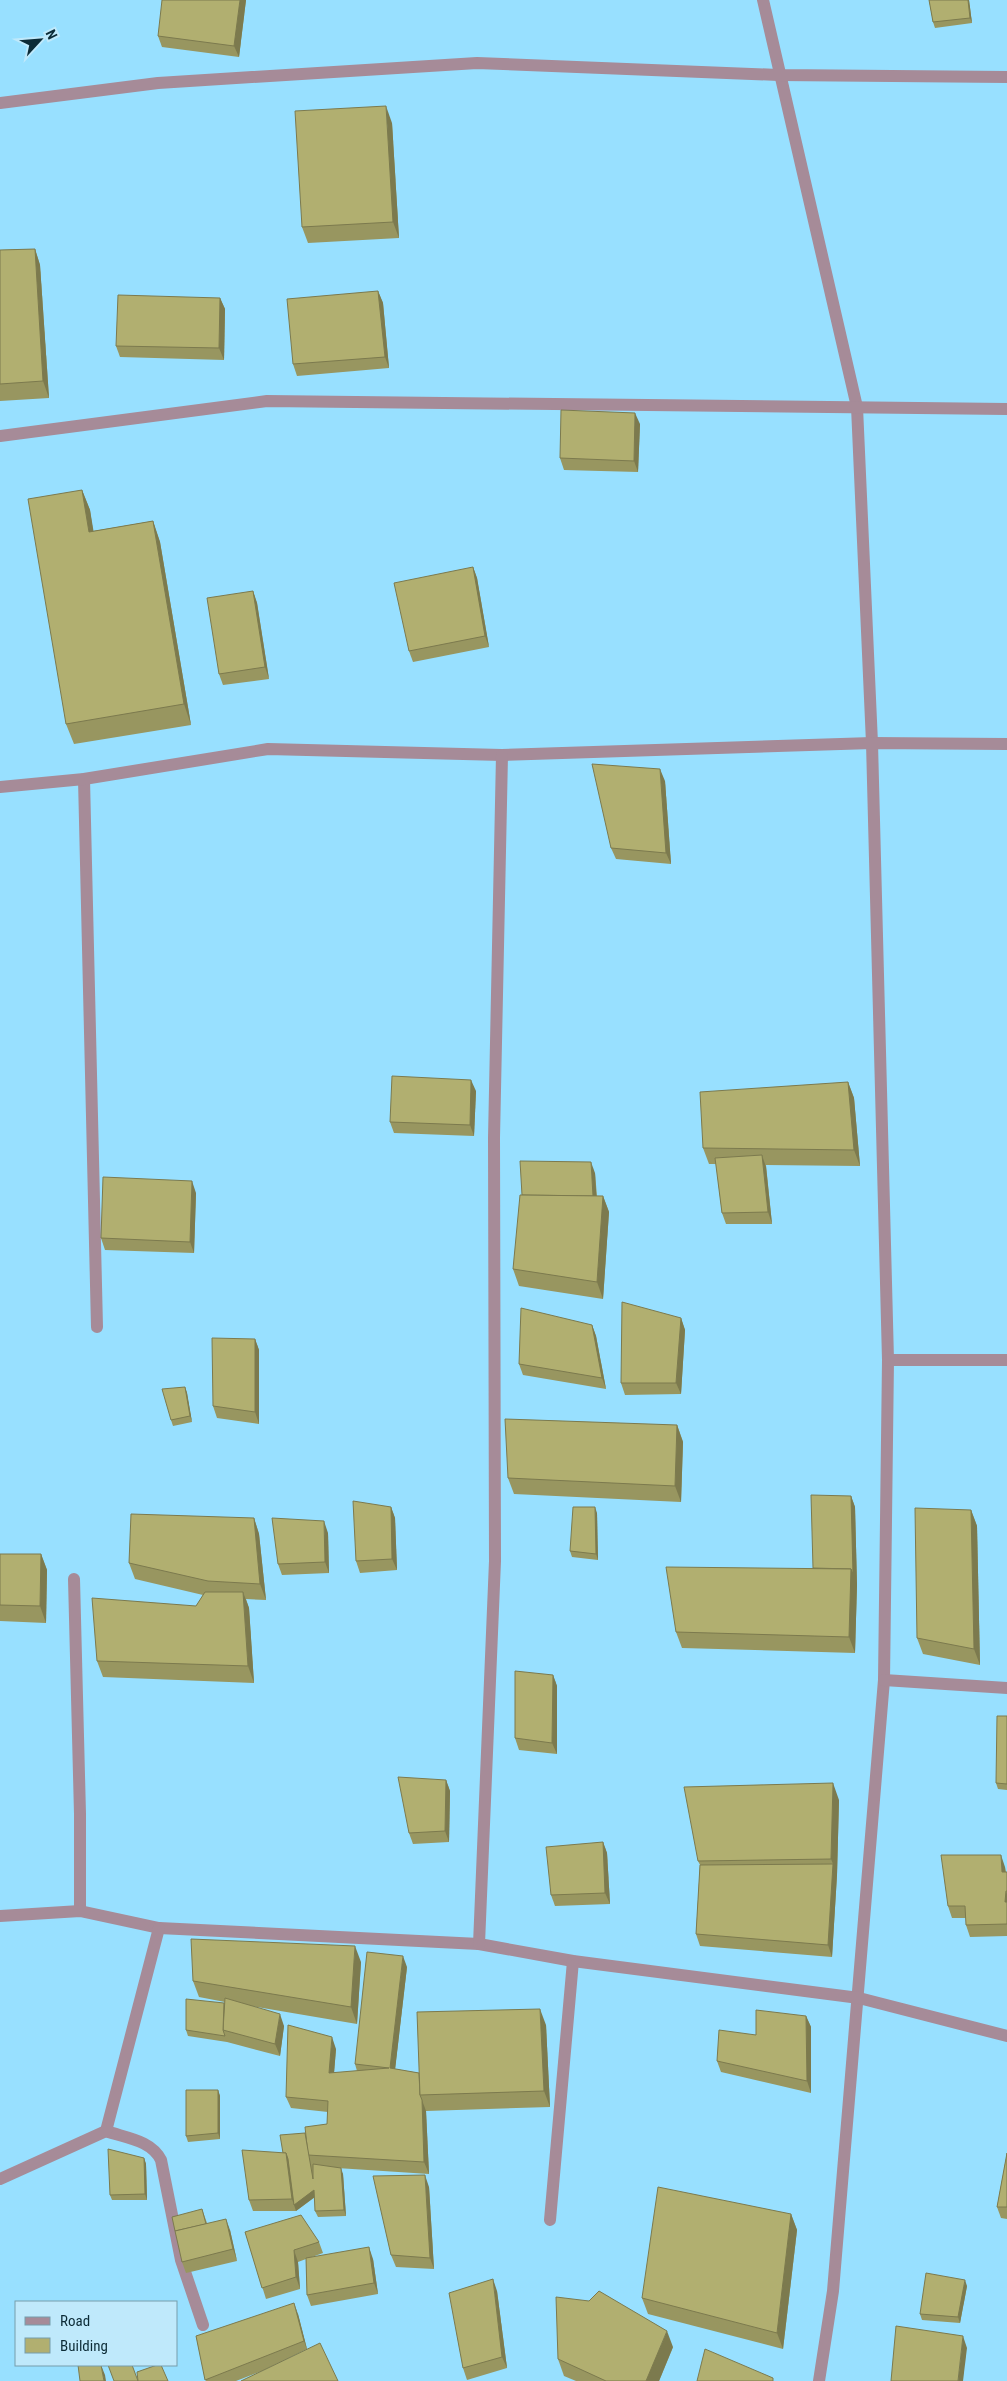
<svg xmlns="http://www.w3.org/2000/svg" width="1007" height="2381" font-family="'Roboto Condensed',sans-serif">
<rect width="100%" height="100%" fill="#98e0ff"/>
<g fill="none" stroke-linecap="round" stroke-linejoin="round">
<g stroke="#a68b98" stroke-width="12">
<path d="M763,0l94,407 15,336 16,617 -4,320 -51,611 -14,90"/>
<path d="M0,103l158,-20 319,-20 301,12 229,2"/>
<path d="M0,436l267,-35 740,8"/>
<path d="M84,779l13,548"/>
<path d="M0,787l84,-8 184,-30 234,6 370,-12 135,1"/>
<path d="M888,1360h119"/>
<path d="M74,1579l6,235v97"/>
<path d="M884,1680l123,8"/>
<path d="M0,1916l80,-5 79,17 320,16 94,17 286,37 148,38"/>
<path d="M479,1944l16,-383 -1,-423 8,-383"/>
<path d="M106,2131c20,7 45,9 55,29l20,100 22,65"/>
<path d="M0,2179l106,-48 53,-203"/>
<path d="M550,2220l23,-259"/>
</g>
</g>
<g fill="#989660">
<path d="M246,0l-7,57 -77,-10 -4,-11z"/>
<path d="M929,0h40l3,23 -37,5 -2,-6z"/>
<path d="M392,123l7,115 -91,5 -6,-16z"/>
<path d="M35,249l5,16 9,133 -49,3v-151z"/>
<path d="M378,291l5,12 6,65 -92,8 -4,-12z"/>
<path d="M220,298l5,11 -1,51 -104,-3 -4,-11z"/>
<path d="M640,424l-2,48 -74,-2 -4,-12z"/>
<path d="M82,490l8,20 3,21 60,-10 7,21 31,183 -117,19 -8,-20z"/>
<path d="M473,567l4,11 12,69 -76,15 -4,-11z"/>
<path d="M253,591l4,12 12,76 -46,6 -4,-11z"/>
<path d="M665,781l6,83 -55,-5 -5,-11z"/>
<path d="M848,1082l6,16 6,68 -94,-1 6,59h-46l-4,-11 -6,-49h-7l-6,-16z"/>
<path d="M476,1091l-2,45 -80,-3 -4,-11z"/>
<path d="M595,1173l2,23h6l6,16 -6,87 -84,-13 -6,-17z"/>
<path d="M196,1193l-2,60 -89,-3 -4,-12z"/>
<path d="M681,1318l4,12 -4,64 -56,1 -4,-12z"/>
<path d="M592,1325l4,11 10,53 -83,-14 -4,-11z"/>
<path d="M255,1339l4,11v74l-42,-6 -4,-12z"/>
<path d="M185,1387l2,6 5,29 -19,4 -2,-6z"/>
<path d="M677,1425l6,17 -2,60 -167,-8 -6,-16z"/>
<path d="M851,1496l4,11 2,78 -2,68 -173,-5 -6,-16 137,-64z"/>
<path d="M391,1507l4,11 2,52 -37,3 -4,-12z"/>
<path d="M971,1510l6,16 3,139 -57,-11 -6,-16z"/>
<path d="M597,1513l1,47 -26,-3 -2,-6z"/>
<path d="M254,1518l5,16 7,66 -20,-1 3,9 5,75 -151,-6 -6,-16 99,-55 7,-11 -68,-16 -6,-16z"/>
<path d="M328,1533l1,40 -47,2 -4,-11z"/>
<path d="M0,1554h41l6,16 -1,53 -46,-2z"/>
<path d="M553,1675l4,11v68l-38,-4 -4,-12z"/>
<path d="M1007,1716v74l-9,-1 -2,-6z"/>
<path d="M446,1780l4,11 -1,51 -36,2 -4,-11z"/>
<path d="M839,1800l-2,75 -5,82 -132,-11 -4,-12 4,-69 -2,-4z"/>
<path d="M603,1842l4,11 3,51 -55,2 -4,-11z"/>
<path d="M1005,1867l1,5h1v64l-37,1 -4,-12v-7h-14l-4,-12z"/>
<path d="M361,1962l-4,62 -106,-18 33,20 -4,30 -53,-14 -39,-6 -2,-6 38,-27 1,-1 -26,-5 -6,-16z"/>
<path d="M407,1967l-12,102 24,4 127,-48 4,82 -124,4 3,63 -92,-6 6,6 3,42 -28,1 -3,-6v-14l-19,14h-43l-4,-11 34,-47 22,-20 22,-9 1,-12 -37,-4 -5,-11 50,-48 -2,24 23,-2 -2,-7z"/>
<path d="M806,2016l5,11v66l-90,-21 -4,-11z"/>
<path d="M218,2090l2,6v43l-32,3 -2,-6z"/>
<path d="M1007,2153v66l-6,-1 -4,-11z"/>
<path d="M144,2158l2,6 1,36h-35l-2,-5z"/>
<path d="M429,2187l5,82 -38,-2 -5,-12z"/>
<path d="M202,2209l5,14 23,7 7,31 -51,12 -4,-11z"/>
<path d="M791,2214l6,16 -14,119 -135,-35 -6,-16z"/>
<path d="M245,2232l74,10 4,11 -11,4 61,2 5,35 -67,12 -4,-11 -1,-36 -8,3 2,27 -34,10z"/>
<path d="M967,2286l-7,37 -38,-3 -2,-6z"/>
<path d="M497,2291l10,77 -40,12 -4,-12z"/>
<path d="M298,2314l9,35 -45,22 -26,10h-30l-10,-45z"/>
<path d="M673,2347l-14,34h-83l-12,-5 -6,-17z"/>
</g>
<g fill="#7c7a4e">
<path d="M240,0h6l-7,57 -5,-11z"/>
<path d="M968,0h1l3,23 -2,-5z"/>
<path d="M386,106l6,17 7,115 -6,-16z"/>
<path d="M35,249l5,16 9,133 -6,-17z"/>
<path d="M378,291l5,12 6,65 -4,-11z"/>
<path d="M220,298l5,11 -1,51 -5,-12z"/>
<path d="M635,413l5,11 -2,48 -4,-11z"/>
<path d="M82,490l8,20 7,42 -8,-20z"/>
<path d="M153,521l7,21 31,183 -7,-21z"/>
<path d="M473,567l4,11 12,69 -4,-11z"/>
<path d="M253,591l4,12 12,76 -4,-12z"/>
<path d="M660,769l5,12 6,83 -5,-11z"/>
<path d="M471,1080l5,11 -2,45 -4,-11z"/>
<path d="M848,1082l6,16 6,68 -6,-16z"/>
<path d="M762,1155l4,12 6,57 -4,-12z"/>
<path d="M591,1162l4,11 2,35 -4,-12z"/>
<path d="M192,1181l4,12 -2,60 -4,-11z"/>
<path d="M603,1196l6,16 -6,87 -6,-17z"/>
<path d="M681,1318l4,12 -4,64 -5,-11z"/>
<path d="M592,1325l4,11 10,53 -4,-11z"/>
<path d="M255,1339l4,11v74l-4,-12z"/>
<path d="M185,1387l2,6 5,29 -2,-6z"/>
<path d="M677,1425l6,17 -2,60 -6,-16z"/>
<path d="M851,1496l4,11 2,78 -2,68 -6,-16z"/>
<path d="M391,1507l4,11 2,52 -5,-11z"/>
<path d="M595,1507l2,6 1,47 -2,-6z"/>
<path d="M971,1510l6,16 3,139 -6,-16z"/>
<path d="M254,1518l5,16 7,66 -6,-16z"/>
<path d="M324,1521l4,12 1,40 -4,-11z"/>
<path d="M41,1554l6,16 -1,53 -6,-17z"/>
<path d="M243,1592l6,16 5,75 -6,-17z"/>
<path d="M553,1675l4,11v68l-5,-11z"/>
<path d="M446,1780l4,11 -1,51 -4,-11z"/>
<path d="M833,1783l6,17 -2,75 -5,82 -4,-12 5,-81 -2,-5z"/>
<path d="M603,1842l4,11 3,51 -5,-11z"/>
<path d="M1001,1855l4,12 1,17 -4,-12z"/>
<path d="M1006,1891l1,3v13l-2,-5z"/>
<path d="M355,1946l6,16 -4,62 -6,-17z"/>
<path d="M403,1956l4,11 -13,112 -4,-11z"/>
<path d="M540,2009l6,16 4,82 -6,-16z"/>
<path d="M280,2014l4,12 -4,30 -5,-12z"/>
<path d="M806,2016l5,11v66l-4,-12z"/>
<path d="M332,2037l4,12 -3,36 -4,-12z"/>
<path d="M218,2090l2,6v43l-2,-6z"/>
<path d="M422,2100l4,11 3,63 -5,-12z"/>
<path d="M286,2153l28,37 2,6 -20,15 -4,-12z"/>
<path d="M144,2158l2,6 1,36 -2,-6z"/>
<path d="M341,2168l2,6 3,42 -2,-6z"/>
<path d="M425,2175l4,12 5,82 -4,-11z"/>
<path d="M791,2214l6,16 -14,119 -6,-16z"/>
<path d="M226,2219l4,11 7,31 -4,-12z"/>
<path d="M369,2247l4,12 5,35 -4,-11z"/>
<path d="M294,2250l4,12 2,27 -4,-12z"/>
<path d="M493,2279l4,12 10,77 -5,-11z"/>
<path d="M965,2280l2,6 -7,37 -2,-6z"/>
<path d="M294,2303l4,11 10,39 -4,-12z"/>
<path d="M667,2331l6,16 -14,34h-13z"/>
<path d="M963,2336l4,12 -4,33h-5z"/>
<path d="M101,2365l4,10 1,6h-2z"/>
</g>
<g fill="#b1af70" stroke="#7c7a4e">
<path d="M162,0h78l-6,46 -76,-10z"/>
<path d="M929,0h39l2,18 -37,4z"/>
<path d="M386,106l7,116 -91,5 -7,-116z"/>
<path d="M35,249l8,132 -43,3v-134z"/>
<path d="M378,291l7,66 -92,7 -6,-65z"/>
<path d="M118,295l102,3 -1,50 -103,-2z"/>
<path d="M561,410l74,3 -1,48 -74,-3z"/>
<path d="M82,490l7,42 64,-11 31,183 -118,20 -38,-225z"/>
<path d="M473,567l12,69 -76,15 -15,-68z"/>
<path d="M253,591l12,76 -46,7 -12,-76z"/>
<path d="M592,764l68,5 6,84 -55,-5z"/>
<path d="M392,1076l79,4 -1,45 -80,-3z"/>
<path d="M848,1082l6,68 -151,-2 -3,-56z"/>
<path d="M762,1155l6,57 -46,1 -7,-55z"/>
<path d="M520,1161l71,1 2,34 -71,-1z"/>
<path d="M103,1177l89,4 -2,61 -89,-4z"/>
<path d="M520,1195l83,1 -6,86 -84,-13z"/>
<path d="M622,1302l59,16 -5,65h-55z"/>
<path d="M521,1308l71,17 10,53 -83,-14z"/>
<path d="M212,1338l43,1v73l-42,-6z"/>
<path d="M185,1387l5,29 -19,4 -9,-31z"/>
<path d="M505,1419l172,6 -2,61 -167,-8z"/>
<path d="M811,1495l40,1 2,78 -2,-5 -38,-1z"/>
<path d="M353,1501l38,6 1,52 -36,2z"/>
<path d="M573,1507h22l1,47 -26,-3z"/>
<path d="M915,1508l56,2 3,139 -57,-11z"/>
<path d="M131,1514l123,4 6,66 -52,-3 -79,-18z"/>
<path d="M272,1518l52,3 1,41 -47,2z"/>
<path d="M0,1554h41l-1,52 -40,-1z"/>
<path d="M666,1567l185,2 -2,68 -173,-5z"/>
<path d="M205,1592h38l5,74 -151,-5 -5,-63 104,8z"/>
<path d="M515,1671l38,4 -1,68 -37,-5z"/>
<path d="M997,1716h10v68l-11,-1z"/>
<path d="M398,1777l48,3 -1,51 -36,2z"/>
<path d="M833,1783l-2,76 -133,2 -14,-74z"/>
<path d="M603,1842l2,51 -54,2 -5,-48z"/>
<path d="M941,1855h60l1,17h5v19h-1l-1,11h2v22l-41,1 -1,-19h-17z"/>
<path d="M833,1864l-5,81 -132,-11 4,-69z"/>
<path d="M191,1939l164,7 -4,61 -158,-26z"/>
<path d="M367,1952l36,4 -13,112 29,5 1,22 2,5 2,62 -116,-7 -3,-28 22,-3 1,-23 -42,-4 2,-72 44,12 -3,36 60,-5 -34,-4z"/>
<path d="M225,1998l55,16 -5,30 -52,-14z"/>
<path d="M186,1999l38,4 -1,27 2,6 -39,-6z"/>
<path d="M540,2009l4,82 -124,4 -3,-83z"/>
<path d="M756,2010l50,6 1,65 -90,-20 2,-31 37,5z"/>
<path d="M186,2090h32v43l-32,3z"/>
<path d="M305,2133l8,46v-15l28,4 3,42 -29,1 -1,-21 -20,15 -6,-46 -2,-6h-3l-3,-18z"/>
<path d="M108,2149l36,9 1,36 -35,1z"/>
<path d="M242,2150l44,3 6,46 -43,1z"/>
<path d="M1007,2153v54h-10z"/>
<path d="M425,2175l5,83 -39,-3 -18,-79z"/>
<path d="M658,2187l133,27 -14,119 -135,-35z"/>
<path d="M202,2209l4,15 -31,7 -3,-14z"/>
<path d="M301,2215l18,27 -25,8 2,27 -34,11 -17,-56z"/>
<path d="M226,2219l7,30 -51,13 -7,-31z"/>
<path d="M369,2247l5,36 -67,12 -1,-37z"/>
<path d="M926,2273l39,7 -7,37 -38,-3z"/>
<path d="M493,2279l9,78 -39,11 -14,-75z"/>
<path d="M599,2291l68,40 -21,50h-40l-48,-22 -2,-62 33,4z"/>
<path d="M294,2303l10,38 -99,39 -9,-44z"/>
<path d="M896,2326l67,10 -5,45h-67z"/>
<path d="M320,2343l18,38h-97z"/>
<path d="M705,2349l68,29v3h-76z"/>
<path d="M78,2365h23l3,16h-24z"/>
<path d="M108,2365h24l6,16h-24z"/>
<path d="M157,2365h4l7,16h-30l-1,-9z"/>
</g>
<rect x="15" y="2301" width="162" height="65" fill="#bfe9fb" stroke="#779dac"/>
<rect x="25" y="2317" width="25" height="8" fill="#a68b98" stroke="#779dac"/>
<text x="60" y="2326" font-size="15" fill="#0c2b36">Road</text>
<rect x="25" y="2338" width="25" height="15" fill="#b1af70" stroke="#779dac"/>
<text x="60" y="2351" font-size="15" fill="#0c2b36">Building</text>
<g transform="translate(40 40) rotate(64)" stroke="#bfe9fb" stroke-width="4" paint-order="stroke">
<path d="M0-4L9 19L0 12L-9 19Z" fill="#0c2b36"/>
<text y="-8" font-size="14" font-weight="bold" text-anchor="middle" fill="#0c2b36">N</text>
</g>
</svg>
